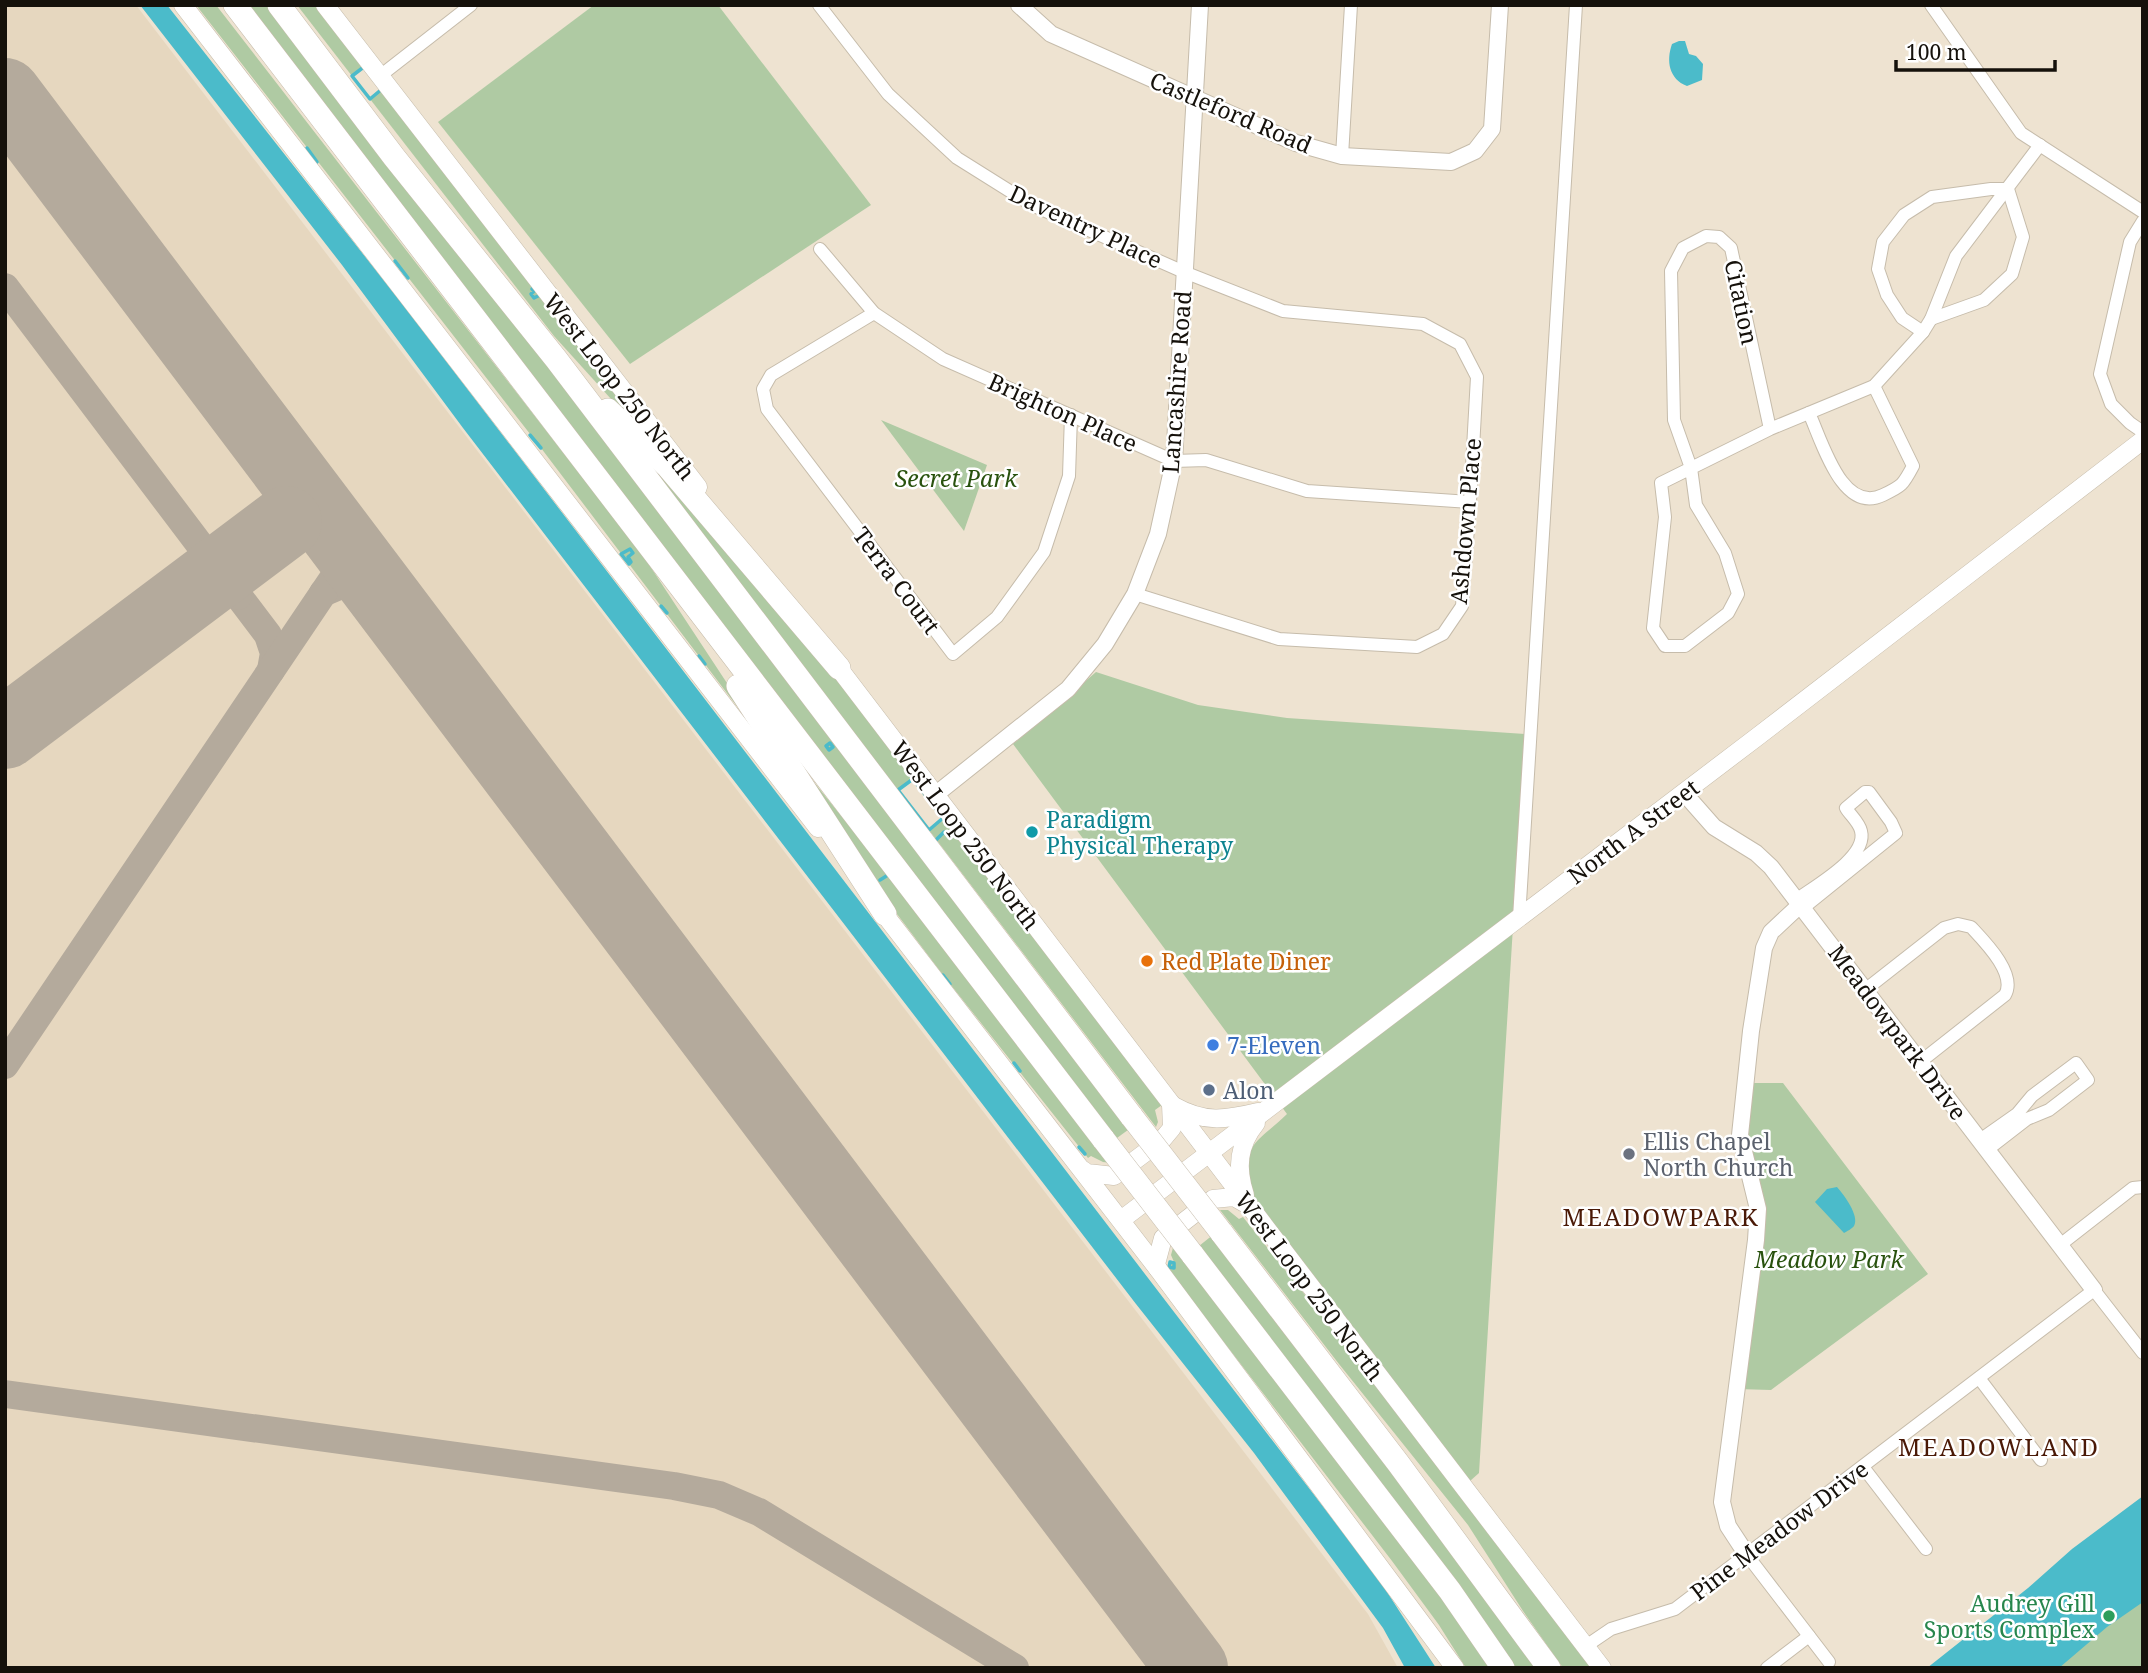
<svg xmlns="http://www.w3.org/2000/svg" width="2148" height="1673" font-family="'Noto Serif',serif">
<rect width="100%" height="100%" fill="#eee3d1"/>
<path fill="#e6d7bf" d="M5,5h131l1232,1609 30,54h-1393z"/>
<g fill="#afcaa3">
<path d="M196,5h20l428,552 102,155 -4,1 -25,-33 -176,-232z"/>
<path d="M244,5h25l365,470 498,652 -15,11z"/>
<path d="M297,5h20l48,61 -13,10z"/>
<path d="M594,5h124l153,200 -241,159 -192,-242z"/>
<path d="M382,89l277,363 -105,-116 -184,-237z"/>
<path d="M881,420l106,45 -23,66z"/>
<path d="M660,469l114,128 139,182 -15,11 -243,-317z"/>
<path d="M1096,672l102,33 89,13 238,16 -46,739 -9,8 -219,-287c-8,-54 2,-47 36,-80l-274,-370z"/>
<path d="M797,761l107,133 207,269 -8,-1 -12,-6 -3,2 -145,-183 -80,-106z"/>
<path d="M943,818l219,287 -7,5 3,12 -2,5 -227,-297z"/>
<path d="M1753,1083h30l145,191 -157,116 -34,-1 26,-174 -23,-80z"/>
<path d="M1220,1210h8l11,9 4,-2 117,147 234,304h-31l-40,-57 -55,-86 -129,-161z"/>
<path d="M1214,1234l325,434h-23l-78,-110 -239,-312z"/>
<path d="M1174,1244l320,424h-28l-27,-43 -47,-64 -225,-293 7,-6 -3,-7z"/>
<path d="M2143,1563v105h-137z"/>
</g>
<g fill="#4bbbca">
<path d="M140,5h27l233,296 931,1216 47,61 58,90h-31l-22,-40 -129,-175 -118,-149 -673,-876 -121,-163z"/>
<path d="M1679,41h6l4,13 7,2 7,8 -1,16 -15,6c-18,-7 -21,-25 -15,-42z"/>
<path d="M1837,1187c7,8 23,29 17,39 -1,2 -8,6 -10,7l-29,-31 12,-13z"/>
<path d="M2143,1496v106l-36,25 -48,41h-132l101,-80 44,-39z"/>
</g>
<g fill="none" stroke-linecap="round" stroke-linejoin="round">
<g stroke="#4bbbca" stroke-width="3.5">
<path d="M365,66l17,23 -12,10 -18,-23z"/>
<path d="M307,148l10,14"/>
<path d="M395,261l13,17"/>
<path d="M535,286l7,8 -8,4 -3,-4 3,-3 -2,-2z"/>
<path d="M530,435l11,13"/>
<path d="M630,549l3,4 -5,4 3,5 -2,2 -8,-10z"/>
<path d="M661,606l6,7"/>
<path d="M699,656l6,8"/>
<path d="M830,743l3,4 -4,3 -3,-4z"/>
<path d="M913,779l30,39 -14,12 -31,-40z"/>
<path d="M936,840l8,-8"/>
<path d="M880,880l8,-5"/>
<path d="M943,975l7,9"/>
<path d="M1014,1063l6,8"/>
<path d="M1079,1147l6,7"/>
<path d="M1170,1262l4,1v5l-5,-1z"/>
</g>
<g stroke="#b4aa9c" stroke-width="28">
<path d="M5,287l263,348 6,18 -3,17"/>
<path d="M286,522c17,-9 34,-6 48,8"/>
<path d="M196,590l25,-3 17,9"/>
<path d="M323,593l28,-12 27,7"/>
<path d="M5,1065l331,-491 5,-22 -7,-21"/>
<path d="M5,1394l669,92 45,9 40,17 256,156"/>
<path d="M1167,1634l4,27 -1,7"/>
</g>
<g stroke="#b4aa9c" stroke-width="72">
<path d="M5,94l1187,1574"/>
<path d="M5,733l281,-211"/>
</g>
<g stroke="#c6bcab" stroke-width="14">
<g id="minor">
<path d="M819,5l69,89 69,64 75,47 152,67 99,39 140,13 37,20 17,33 -7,125 -8,104 -19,28 -26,13 -138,-8 -144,-45"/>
<path d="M1931,5l90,128 122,79"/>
<path d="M380,76l91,-71"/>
<path d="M1342,156l9,-151"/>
<path d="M2143,221l-13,21 -30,132 11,30 19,19 13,9"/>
<path d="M820,249l54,64 69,46 231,102 32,-1 101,31 163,11"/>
<path d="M874,313l-103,62 -8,14 4,20 186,245 44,-37 47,-65 25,-76 2,-61"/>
<path d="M1931,319l53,-19 28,-26 11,-37 -15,-48"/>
<path d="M1923,332l-21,-14 -15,-23 -9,-26 5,-27 21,-27 28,-18 59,-8h17"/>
<path d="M1809,413c13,28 33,102 74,82 19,-9 20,-10 30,-29l-39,-80"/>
<path d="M1770,429l-39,-181 -12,-11 -13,-1 -23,12 -12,23 3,149 17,48 5,37 29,48 13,41 -10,19 -43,33h-20l-12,-18 12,-111 -4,-34 109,-54 104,-43 49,-54 8,-13 25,-63 84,-111"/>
<path d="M1796,900c19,-14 72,-43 65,-69 -2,-9 -11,-16 -15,-23l19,-16h4l22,30 5,11 -93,75"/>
<path d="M1519,918l57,-913"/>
<path d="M1865,990l79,-62 14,-4 13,3c14,15 46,47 34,68l-85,67"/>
<path d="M1980,1140l37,-26 15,-18 44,-33 12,17 -39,30 -22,9 -40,31"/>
<path d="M2060,1245l73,-57 10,-1"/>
<path d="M1979,1378l62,82"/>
<path d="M1863,1467l63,82"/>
<path d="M1747,1555l82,107"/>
<path d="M1586,1646l25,-17 64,-20 419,-319 49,63"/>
<path d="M1767,1668l42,-32"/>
</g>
</g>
<g stroke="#c6bcab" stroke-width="18">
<g id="tertiary">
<path d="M1019,5l32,29 245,109 46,13 109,6 24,-11 17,-22 8,-124"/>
<path d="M1684,793l30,34 42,26 15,14 323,423"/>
<path d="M935,795l133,-106 37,-45 30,-50 23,-60 16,-73 26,-456"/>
<path d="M1747,1555l-19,-29 -6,-24 34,-262 2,-31 -18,-74 11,-104 13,-83 7,-16 29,-27"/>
</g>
</g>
<g stroke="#c6bcab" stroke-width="19">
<g id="secondary">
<path d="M183,5l635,823"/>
<path d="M325,5l373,482"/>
<path d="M831,658l771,1010"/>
<path d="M878,906l280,363 297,399"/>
<path d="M1174,1106c30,17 51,14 84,6"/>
<path d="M1083,1170l4,3 27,3 48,-36 10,-12 -1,-24"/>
<path d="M1245,1195c-9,-27 -7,-50 11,-72"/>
<path d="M1121,1220l636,-483 386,-297"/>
<path d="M1158,1269l-2,-5 7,-26 50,-39 21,-2 14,8"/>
</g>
</g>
<g stroke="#c6bcab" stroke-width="24">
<g id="motorway">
<path d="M235,5l869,1135"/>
<path d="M279,5l115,152 162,202 576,758"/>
<path d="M608,410l60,57 171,201"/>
<path d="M738,686l147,228"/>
<path d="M1221,1232l177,231 151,205"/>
<path d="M1192,1254l258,337 53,77"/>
</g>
</g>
<use href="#minor" stroke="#fff" stroke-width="12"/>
<use href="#tertiary" stroke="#fff" stroke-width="16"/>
<use href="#secondary" stroke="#fff" stroke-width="18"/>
<use href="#motorway" stroke="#fff" stroke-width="23"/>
<g stroke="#c6bcab" stroke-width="24" stroke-linecap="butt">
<g id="motorway-bridge">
<path d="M1132,1117l89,115"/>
<path d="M1104,1140l88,114"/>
</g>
</g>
<use href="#motorway-bridge" stroke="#fff" stroke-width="23"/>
</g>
<circle fill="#0f9aa8" stroke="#fff" stroke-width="2.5" cx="1032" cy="832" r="7"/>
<circle fill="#e8710a" stroke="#fff" stroke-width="2.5" cx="1147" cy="961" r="7"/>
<circle fill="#3f7fe0" stroke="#fff" stroke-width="2.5" cx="1213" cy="1045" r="7"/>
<circle fill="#5c6f8a" stroke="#fff" stroke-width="2.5" cx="1209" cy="1090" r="7"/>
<circle fill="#6b7280" stroke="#fff" stroke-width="2.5" cx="1629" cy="1154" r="7"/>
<circle fill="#2e9e5b" stroke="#fff" stroke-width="2.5" cx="2109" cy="1616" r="7"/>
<g text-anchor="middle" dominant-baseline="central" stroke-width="5" stroke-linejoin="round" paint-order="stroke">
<g font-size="23" fill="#15110b" stroke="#fff">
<text transform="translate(1231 112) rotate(23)">Castleford Road</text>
<text transform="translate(1086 226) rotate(25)">Daventry Place</text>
<text transform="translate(1742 302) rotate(78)">Citation</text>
<text transform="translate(1176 382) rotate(-86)">Lancashire Road</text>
<text transform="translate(620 386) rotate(52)">West Loop 250 North</text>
<text transform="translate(1063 412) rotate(24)">Brighton Place</text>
<text transform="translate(1465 521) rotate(-85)">Ashdown Place</text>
<text transform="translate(897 580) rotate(53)">Terra Court</text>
<text transform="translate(1633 831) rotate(-37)">North A Street</text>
<text transform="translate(966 835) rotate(53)">West Loop 250 North</text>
<text transform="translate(1898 1032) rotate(53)">Meadowpark Drive</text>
<text transform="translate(1310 1286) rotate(53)">West Loop 250 North</text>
<text transform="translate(1779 1530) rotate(-37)">Pine Meadow Drive</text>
</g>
<g font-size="23" font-style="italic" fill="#29520e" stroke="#fff">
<text x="956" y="478">Secret Park</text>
<text x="1829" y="1259">Meadow Park</text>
</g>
<g font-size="23" fill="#0d838f" stroke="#fff" text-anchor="start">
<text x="1046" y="819">Paradigm<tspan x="1046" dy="26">Physical Therapy</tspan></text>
</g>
<g font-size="23" fill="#c56008" stroke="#fff" text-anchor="start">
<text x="1161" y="961">Red Plate Diner</text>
</g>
<g font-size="23" fill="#366cbe" stroke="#fff" text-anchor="start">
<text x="1227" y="1045">7-Eleven</text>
</g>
<g font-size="23" fill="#4e5e75" stroke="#fff" text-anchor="start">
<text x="1223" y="1090">Alon</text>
</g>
<g font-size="23" fill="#5b616d" stroke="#fff" text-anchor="start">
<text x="1643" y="1141">Ellis Chapel<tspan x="1643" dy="26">North Church</tspan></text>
</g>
<g font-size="23" fill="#27864d" stroke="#fff" text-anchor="end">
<text x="2095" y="1603">Audrey Gill<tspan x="2095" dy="26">Sports Complex</tspan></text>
</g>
<g font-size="24" letter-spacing="2" fill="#4a1906" stroke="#fff">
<text x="1661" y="1216">MEADOWPARK</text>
<text x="1999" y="1446">MEADOWLAND</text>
</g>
</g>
<rect width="2148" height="1673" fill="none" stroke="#15110b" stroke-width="14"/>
<path d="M1896 60v10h159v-10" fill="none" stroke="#15110b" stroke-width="3.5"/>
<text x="1906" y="60" font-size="21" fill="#15110b" stroke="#ffffff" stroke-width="5" paint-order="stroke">100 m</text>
</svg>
